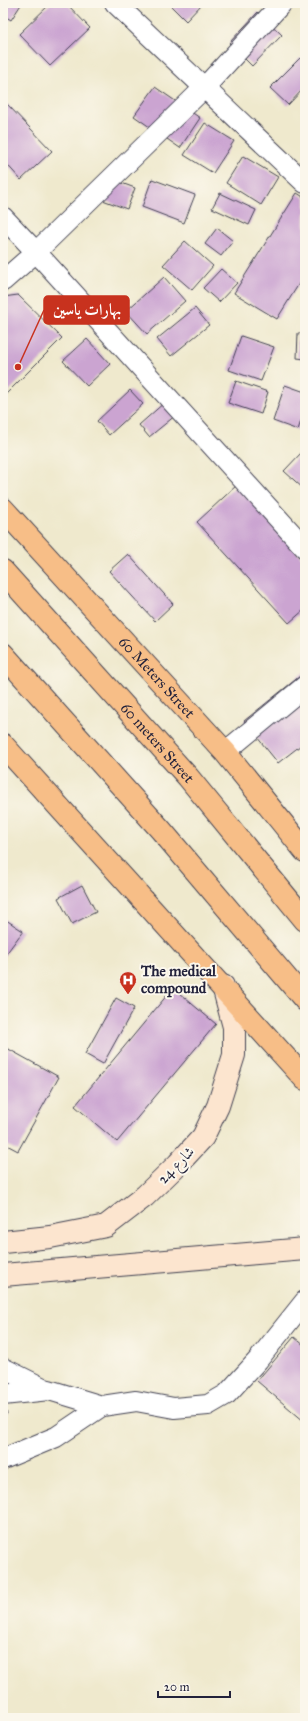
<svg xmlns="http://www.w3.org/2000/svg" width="308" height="1721" font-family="'IM FELL Great Primer',Amiri,serif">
<rect width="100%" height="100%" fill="#fbf7ec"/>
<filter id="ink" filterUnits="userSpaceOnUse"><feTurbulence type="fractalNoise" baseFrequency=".025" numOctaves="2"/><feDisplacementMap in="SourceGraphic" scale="8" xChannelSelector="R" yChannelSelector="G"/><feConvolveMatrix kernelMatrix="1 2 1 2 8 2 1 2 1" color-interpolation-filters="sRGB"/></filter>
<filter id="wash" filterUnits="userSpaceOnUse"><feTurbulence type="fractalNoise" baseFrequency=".012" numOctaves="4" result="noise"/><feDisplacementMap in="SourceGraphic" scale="16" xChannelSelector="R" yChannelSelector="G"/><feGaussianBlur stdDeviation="0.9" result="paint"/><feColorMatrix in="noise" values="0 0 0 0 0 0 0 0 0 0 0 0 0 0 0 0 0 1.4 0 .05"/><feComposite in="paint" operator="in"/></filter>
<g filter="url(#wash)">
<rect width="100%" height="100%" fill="#efe9cd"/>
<g id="blocks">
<g fill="#cba4d1">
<path d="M3,3h19l-11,17 -8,-5z"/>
<path d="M51,3h15l24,25 -40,38 -31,-32z"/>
<path d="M168,3h35l-17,18z"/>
<path d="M258,12l24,23 -30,31 -23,-23z"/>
<path d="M300,58l5,4v25l-17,18 -18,-17z"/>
<path d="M155,87l45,31 -20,30 -46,-32z"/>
<path d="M7,104l45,47 -31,29 -18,-20v-53z"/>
<path d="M205,123l29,18 -21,32 -29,-18z"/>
<path d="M243,156l35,21 -17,28 -35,-22z"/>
<path d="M108,178l27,10 -8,21 -27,-10z"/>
<path d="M152,179l43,16 -11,28 -42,-16z"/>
<path d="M220,193l36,17 -7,15 -37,-17z"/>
<path d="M297,193l8,5v76l-28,45 -43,-26z"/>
<path d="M217,228l16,13 -12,15 -16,-12z"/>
<path d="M185,241l28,25 -21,24 -29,-25z"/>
<path d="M221,269l16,14 -18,19 -16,-14z"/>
<path d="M164,277l21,24 -38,33 -21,-23z"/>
<path d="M18,295l44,43 -59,59v-100z"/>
<path d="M195,308l14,17 -38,31 -14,-17z"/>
<path d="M298,333h7v26l-8,-1z"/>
<path d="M241,336l33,11 -13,34 -32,-11z"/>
<path d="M87,339l23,25 -23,22 -24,-25z"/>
<path d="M236,381l32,11 -7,22 -33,-11z"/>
<path d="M285,385l20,7v17l-7,21 -25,-9z"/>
<path d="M130,390l13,14 -34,31 -12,-14z"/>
<path d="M165,402l11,13 -27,22 -10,-12z"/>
<path d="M302,452l3,3v35l-21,-19z"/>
<path d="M237,485l68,76v48l-16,14 -92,-101z"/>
<path d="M128,554l45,50 -18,17 -46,-50z"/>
<path d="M305,672v70l-27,21 -34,-42z"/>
<path d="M82,885l14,27 -24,12 -14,-26z"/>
<path d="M3,918l20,13 -20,27z"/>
<path d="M173,988l43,36 -99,118 -42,-36z"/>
<path d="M116,998l18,10 -31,56 -18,-10z"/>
<path d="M3,1046l56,31 -41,74 -15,-8z"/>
<path d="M294,1337l11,9v76l-48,-41z"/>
<path d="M3,1394l4,20 -4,1z"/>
</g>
</g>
</g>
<g filter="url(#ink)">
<use href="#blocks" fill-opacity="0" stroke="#414051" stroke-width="1"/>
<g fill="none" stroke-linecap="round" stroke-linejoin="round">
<g stroke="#414051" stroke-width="22">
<g id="street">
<path d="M115,3l190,180"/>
<path d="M3,217l33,35 269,296"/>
<path d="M3,281l33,-29 168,-164 78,-85"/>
<path d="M225,752l80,-66"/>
<path d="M3,1368l44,22"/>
<path d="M3,1395l46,-5 53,16 34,-5 38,7 34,-3 19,-11 31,-34 47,-59"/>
<path d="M3,1459l53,-22 46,-31"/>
</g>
</g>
<g stroke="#414051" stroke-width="24">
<g id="secondary">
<path d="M3,1242l47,-5 56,-11 39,-30 33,-32 25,-27 15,-31 16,-51v-28l-11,-41"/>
<path d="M3,1275l302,-26"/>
</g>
</g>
<g stroke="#414051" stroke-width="24">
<g id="primary">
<path id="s1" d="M3,509l222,243 80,99"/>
<path d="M3,745l302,334"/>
</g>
</g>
<g stroke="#414051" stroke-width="24">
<g id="highway">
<path id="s2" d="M3,571l185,206 117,143"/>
<path d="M3,654l158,176 144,170"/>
</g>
</g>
<use href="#street" stroke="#fff" stroke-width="20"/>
<use href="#secondary" stroke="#fce5cf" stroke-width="22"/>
<use href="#primary" stroke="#f7be87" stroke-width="22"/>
<use href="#highway" stroke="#f7be87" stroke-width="22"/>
</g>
</g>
<defs>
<g id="hospital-pin" transform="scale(0.9)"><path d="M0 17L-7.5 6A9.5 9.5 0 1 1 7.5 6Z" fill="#c8321e" stroke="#fbf7ec"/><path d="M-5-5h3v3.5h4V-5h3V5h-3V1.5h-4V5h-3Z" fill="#fff"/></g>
</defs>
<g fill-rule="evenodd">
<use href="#hospital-pin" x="128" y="980"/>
</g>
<g text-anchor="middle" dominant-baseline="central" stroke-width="4" stroke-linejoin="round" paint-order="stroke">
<g font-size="15" fill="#22223b" stroke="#fbf7ec">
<text stroke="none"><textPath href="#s1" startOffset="228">60 Meters Street</textPath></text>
<text stroke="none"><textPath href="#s2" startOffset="231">60 meters Street</textPath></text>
<text transform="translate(176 1165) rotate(-46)">شارع 24</text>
</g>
<g font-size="15" font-weight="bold" fill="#22223b" stroke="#fbf7ec" text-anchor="start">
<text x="141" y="971">The medical<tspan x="141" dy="17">compound</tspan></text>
</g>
</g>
<path fill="none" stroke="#c8321e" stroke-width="1.5" d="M18 367L44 310"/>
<circle fill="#c8321e" stroke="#fbf7ec" stroke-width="1.5" cx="18" cy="367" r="4"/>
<rect fill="#c8321e" stroke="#c8321e" stroke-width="1.5" x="44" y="296" width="85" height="28" rx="4"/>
<g font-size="16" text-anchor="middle" font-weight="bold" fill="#fff">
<text x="87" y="315">بهارات ياسين</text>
</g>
<rect width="308" height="1721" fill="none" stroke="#fbf7ec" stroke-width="16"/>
<path d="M158 1691v6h72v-6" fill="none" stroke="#22223b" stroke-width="2"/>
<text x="164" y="1691" font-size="12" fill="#22223b" stroke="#fbf7ec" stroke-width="3" paint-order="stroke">20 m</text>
</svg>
